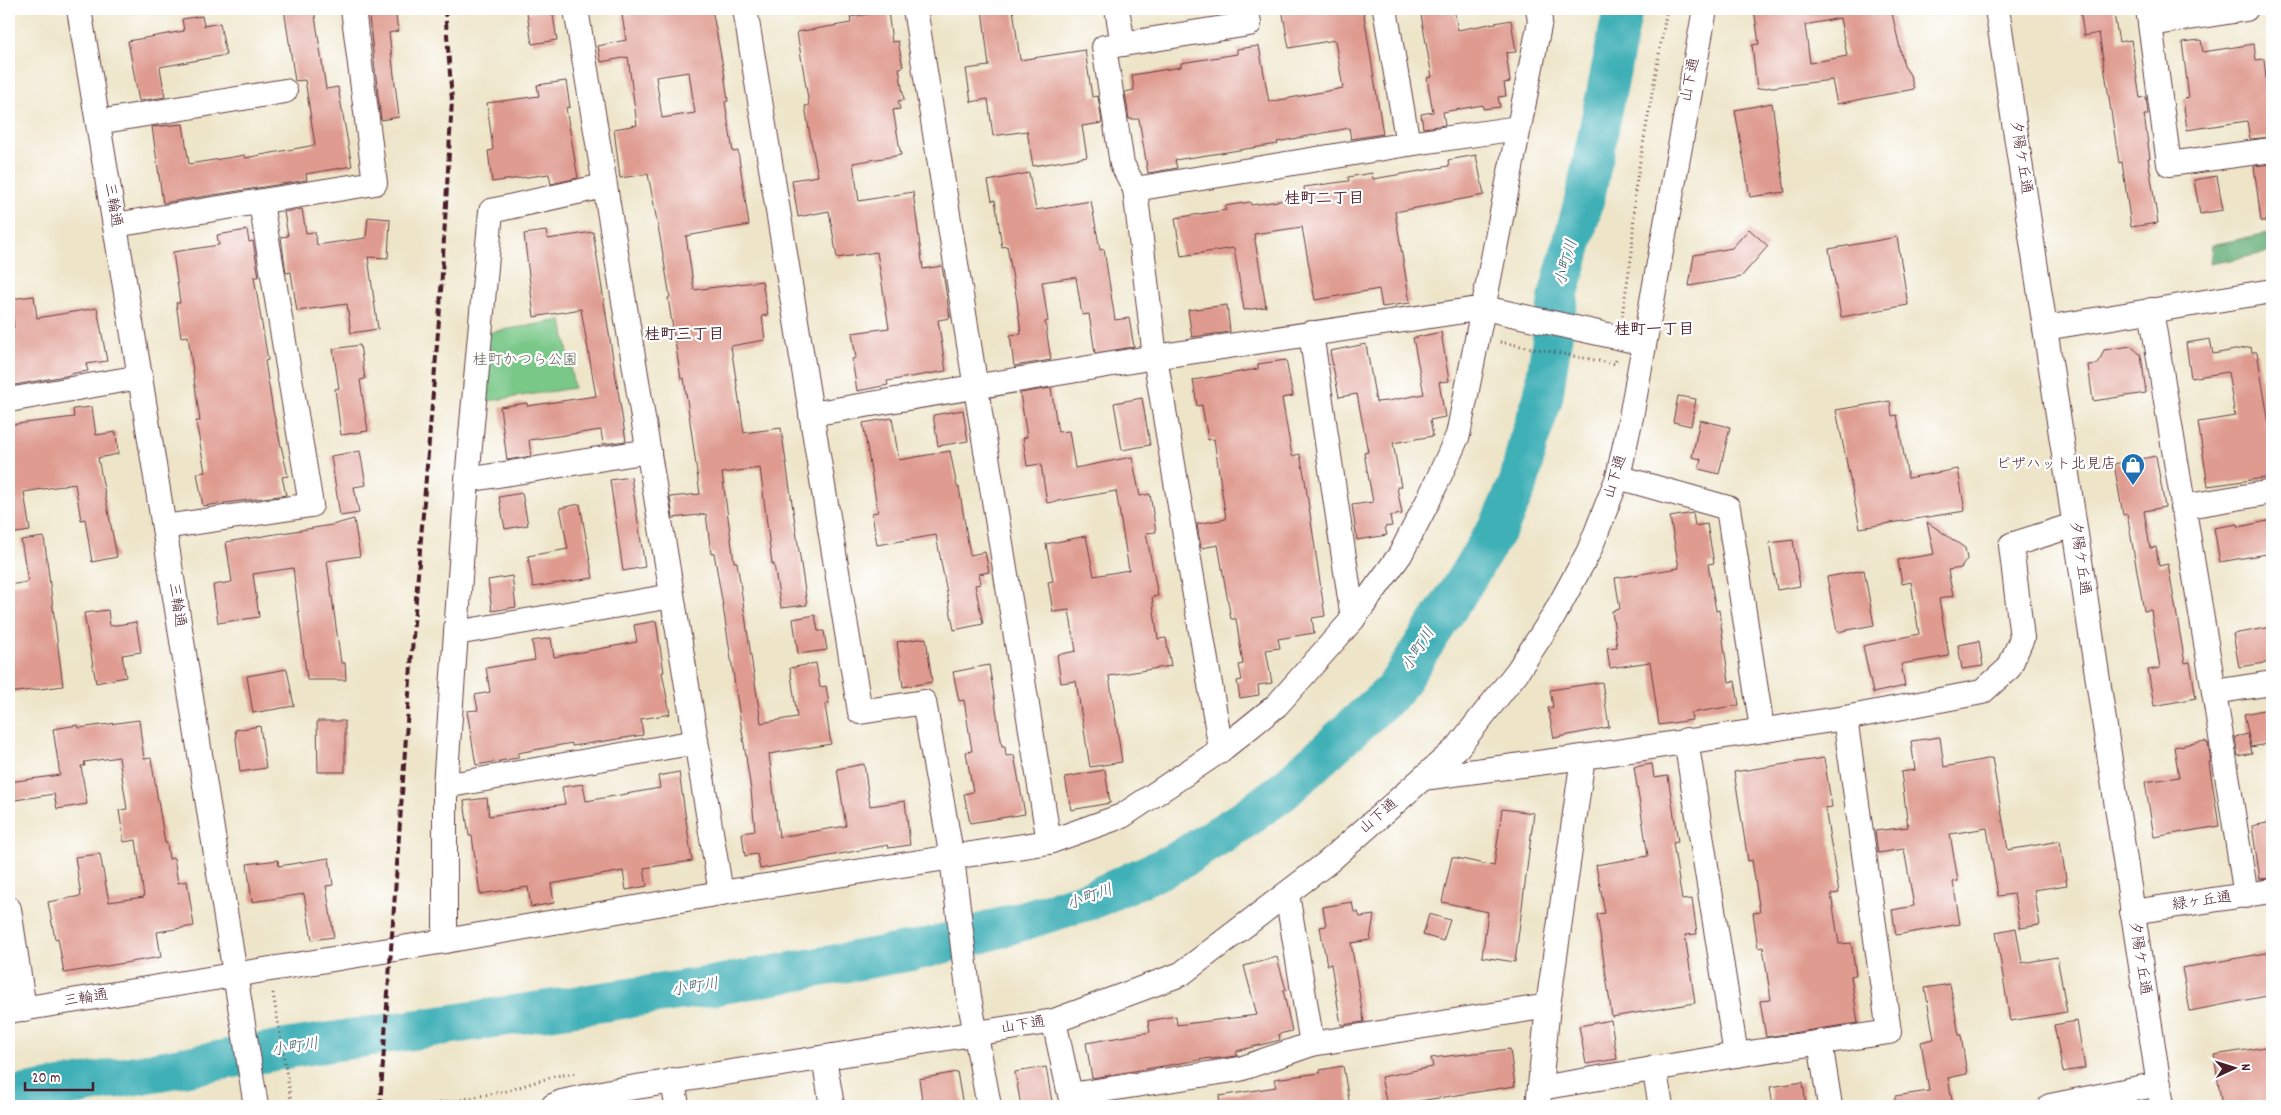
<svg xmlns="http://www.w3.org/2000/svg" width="2281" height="1115" font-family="Dekko,'Klee One',sans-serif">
<rect width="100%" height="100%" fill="#fff"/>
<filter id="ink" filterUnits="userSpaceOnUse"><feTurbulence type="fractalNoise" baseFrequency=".02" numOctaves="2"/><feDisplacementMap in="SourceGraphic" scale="10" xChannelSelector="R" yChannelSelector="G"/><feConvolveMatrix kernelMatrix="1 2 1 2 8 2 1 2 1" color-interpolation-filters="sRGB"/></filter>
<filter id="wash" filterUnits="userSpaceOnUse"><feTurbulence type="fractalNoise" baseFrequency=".0096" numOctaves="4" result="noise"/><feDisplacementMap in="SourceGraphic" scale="20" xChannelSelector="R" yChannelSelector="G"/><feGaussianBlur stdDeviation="1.12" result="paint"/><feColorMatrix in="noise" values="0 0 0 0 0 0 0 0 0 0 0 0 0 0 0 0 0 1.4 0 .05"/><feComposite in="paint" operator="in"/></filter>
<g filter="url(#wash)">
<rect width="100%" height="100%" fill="#eee5c9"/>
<path fill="#79c888" stroke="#62745a" d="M562,320l12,68 -100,15 6,-69z"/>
<path fill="#62ac74" stroke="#566650" d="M2272,232v20l-62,12 2,-19z"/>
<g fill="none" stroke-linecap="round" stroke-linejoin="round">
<path stroke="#3fb0b7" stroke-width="40" d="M9,1097l288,-50 414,-61 212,-37 57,-15 113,-35 85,-38 62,-39 42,-30 112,-102 61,-93 46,-75 18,-40 9,-40 15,-44 16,-105 27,-100 37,-184"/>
</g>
<g id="blocks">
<g fill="#df9b90" fill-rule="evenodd">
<path d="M284,9h30l12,80 12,-2 14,79 -46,8 1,6 -144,23 -11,-76 31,-3 6,40 56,-9v3l70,-13 -10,-65 -10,1z"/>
<path d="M368,9h27l3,22 -9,2 10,84 -18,3z"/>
<path d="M552,9l5,31 -25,4 -5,-31z"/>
<path d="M660,9h52l12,63 4,29 -3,1 8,50 5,-1 11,74 -63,11 8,54 68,-9 6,34 -6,1 3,24 -34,6 13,87 37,-5 26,177 -26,3 -7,-44h-2l-12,-96 -38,5 12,89h3l24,161 36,-6 -7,-49 26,-5 4,24 6,-1 3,18 -4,1 6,39 -62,10 10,83 67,-11 -9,-57 27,-5 6,42 35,-5 5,44 -21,3 -1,-3 -128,24 -3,-15 -12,2 -3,-23 13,-2 -4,-41 -29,-190 -8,-47 -3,1 -5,-40 -33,4 -3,-21 30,-3 -16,-116 -3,1 -13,-81 2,-1 -10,-60 -12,-63 -28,4 -6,-49 23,-4 -9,-68 -27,5 -3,-16 28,-6 -4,-25zM689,72l6,41 -33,5 -6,-41z"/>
<path d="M982,9h31l7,51 65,-10 7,47 6,-1 4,27 -20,3 5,31 -54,9 -6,-35 -34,5 -5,-37 -17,3 -5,-33 23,-3z"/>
<path d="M1282,9h81l20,125 -32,5 -2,-11 -72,14 1,2 -103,16 2,8 -29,5 -9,-54h-10l-4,-27 9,-2 -2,-15 49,-8v-4l56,-9v-5l22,-3 10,56 74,-14 -8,-48 -46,8z"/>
<path d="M1420,9h34l4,21 53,-10 5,32 -10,1 4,29 -6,1 2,13 -8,1 2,10 -17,2v-4l-40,7 2,13 -22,3 -2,-14 12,-2 -6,-34 5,-1z"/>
<path d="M1754,9h137l13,57 6,9 4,14 -77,15 -5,-24 -75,9 -5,-44 7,-1zM1840,18l7,38 -37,7 -5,-38z"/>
<path d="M2080,9h33l6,33 12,-2 9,58 6,-1 2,18h-4l6,43h-2l10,65 -27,4 -9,-65 -3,1 -20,-130 -15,3z"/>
<path d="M888,11l4,31 6,-1 5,26 -4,1 5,32 -6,1 2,8 -7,1 8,45 -48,8 6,38 54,-9 10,77 19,-3 8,52 -12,2 8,51 -59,10 1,4 -31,6 -5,-32 4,-1 -4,-25 37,-5 -12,-76 -40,6 -8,-47 -31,6 -6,-37 26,-4 -9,-46 -4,-24 4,-1 -12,-73 54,-9 -1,-6z"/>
<path d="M202,16l2,10 16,-3 6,32 -66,12 5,30 -26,4 -11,-60 56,-10 -2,-12z"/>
<path d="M2201,40l2,12 51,-8 2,16 8,-1 8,78 -22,2 -3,-18 -60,9 -4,-31 6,-1 -7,-56z"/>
<path d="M566,81l4,26 -4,1 12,70 -27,6 -2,-10 -57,8 -4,-31 5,-1 -6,-47 52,-7 -2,-11z"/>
<path d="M1772,103l13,89 -35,5 -15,-87z"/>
<path d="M1476,155l8,40 -89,17 15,91 -28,4 -3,-18 -64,11 -13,-73 -48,7 12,73 -22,3 -10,-62 -53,8 -6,-38 51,-8 -1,-4 25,-4 1,3 54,-8 -1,-10 45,-6 -1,-4 24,-4 1,6 76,-13 -1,-6z"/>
<path d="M2272,164v57h-11l-7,-55z"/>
<path d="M1029,173l7,37 55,-9 9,49 4,-1 11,71 14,-2 5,29 -39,6 -6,-39 -7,1 -6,-38 -34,5 6,39 -3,1 6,38 -37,6 -4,-31 11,-1 -4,-33 -10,-55 -5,1 -7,-47 -3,1 -4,-20z"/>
<path d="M2217,176l6,34 -23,4 -6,-34z"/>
<path d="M302,209l4,24 9,-1 2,13 49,-7 2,-21 22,2 -2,39 -20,-1 10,72 -27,4 -4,-29 -50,7 -6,-39 -5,1 -5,-36 7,-1 -4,-24z"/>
<path d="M1749,229l19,17 -27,31 -52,9 5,-31 38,-7z"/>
<path d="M247,230l2,12 4,-1 6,36h-5l14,83 -3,1 8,50 15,65 -6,1 4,18 -83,11 -6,-33 8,-1 -9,-51h4l-12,-85 -7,1 -5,-34h4l-7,-51 46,-7 -2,-10z"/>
<path d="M546,231l2,8 45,-7 33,209 -23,3 -2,-14 -72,10 2,16 -24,4 -7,-53 27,-4v3l69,-10 -15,-87 -47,8 -10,-83z"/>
<path d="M1897,237l11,68 -67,12 -12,-68z"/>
<path d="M34,296l3,22 60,-10 10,53 -21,3 2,7 -18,3v1l-61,11v-58l5,-1 -4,-28z"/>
<path d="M1227,305l3,27 -38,5 -4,-27z"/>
<path d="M1441,332l8,49 -10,1 6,35 -15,3 3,16 -40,7 8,44h-4l5,27 -12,2 2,10 -7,1 2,8 -30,5 -5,-35 21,-3 -9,-49 4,-1 -11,-58 -18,3 -9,-46 36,-7 10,58 12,-1 36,-7 -11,-56z"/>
<path d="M2210,339l3,15 38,-7 1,5h5l12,72h3v53l-64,9 -10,-64 37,-6 -7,-44 -37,6 -5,-35z"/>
<path d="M360,345l5,34 -5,1 8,51 -27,4 -6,-46 4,-1 -6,-39z"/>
<path d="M2131,346l10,9 5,38 -53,8 -5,-36 10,-1 6,-14z"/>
<path d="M1286,360l7,36 -11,2 10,58 8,-2 5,26 20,136 -13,2 2,15 -36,6 2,9 -14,2 6,33 -14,2 1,10 -19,3 -3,-17 5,-1 -3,-15 4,-1 -7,-45h-5l-13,-74 -17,3 -4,-24 29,-5 -12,-80 -6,1 -6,-35 -5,1 -4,-26 65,-11v-5z"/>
<path d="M1051,388l7,44 11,-1 6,37 57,-11 8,39 10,-2 6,38 -10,1 12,63 -6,1 6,42 8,-1 5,28 -62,10 13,86 -32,5 -14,-86 -15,2 -4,-28 19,-4 -7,-41 -16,2 -5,-30 5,-1 -7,-37 40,-8 8,40 35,-6 -13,-79 -69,12 -6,-39 -14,2 -4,-28 4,-1 -7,-44z"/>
<path d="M1678,396l18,3 -5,27 -18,-4z"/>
<path d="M1142,398l8,47 -28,5 -8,-47z"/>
<path d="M1890,401l2,15 5,-1 11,63 50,-9 7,42 -105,17 -24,-118z"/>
<path d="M92,407l4,28 20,-3 2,22 -20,4 19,99 -25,5 -7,-43 -4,1 -6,-36 -51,8 6,39 -21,3v-109l65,-8 -1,-8z"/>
<path d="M963,410l5,31 -30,5 -5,-31z"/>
<path d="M892,418l7,42 51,-9 7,36h2l11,68 15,-3 4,20 -10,2 2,10 -6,1 8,39 -29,6 -18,-95 -59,10 -5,-32 6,-1 -15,-89z"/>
<path d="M1700,420l30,7 -11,47 -20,-5 2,-10 -9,-2z"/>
<path d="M360,451l6,34 -12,2 5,26 -19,3 -9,-60z"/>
<path d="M2156,456l9,51 -21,4 6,37 6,-1 3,19 9,-2 17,99 5,-1 6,36 -42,8 -6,-36 12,-2 -9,-58 -7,1 -17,-97 -4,1 -9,-51z"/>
<path d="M631,477l14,90 -22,4 -13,-91z"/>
<path d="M522,493l6,32 -23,4 -6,-32z"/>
<path d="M580,504l13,74 -60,9 -5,-31 40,-7 -8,-41z"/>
<path d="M1693,513l2,13 12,-2 7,39 -6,1 8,47 3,-1 10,72 6,-1 4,24 -48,8 1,7 -33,5 -9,-63 -40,6 -3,-20 10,-1 -5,-36 8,-2 -5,-31 64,-10 -9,-51z"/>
<path d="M354,519l6,37 -33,5 14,102h4l1,17h-39l-14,-112 -40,6 6,43 -41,6 -5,-38 19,-3 -6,-40 106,-17z"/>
<path d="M2272,520v33l-52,9 -6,-34 24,-4 1,3z"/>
<path d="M1927,522l38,26 2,11 -6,9 -13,2 5,26 -14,3 10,57 -48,8 4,22 -32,7 -10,-47 56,-12 -8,-52 -9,2 -4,-24 36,-6z"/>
<path d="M44,537l19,149 -54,7v-108l19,-3 -7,-42z"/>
<path d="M1793,540l7,46 -23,4 -8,-47z"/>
<path d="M1864,570l10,55 -37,7 -10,-55z"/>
<path d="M512,576l4,31 -24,4 -4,-31z"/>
<path d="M108,610l2,16 26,-4 5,30 -19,3 4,22 -30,6 -12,-70z"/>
<path d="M815,615l3,16h6l3,19 -29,4 -5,-35z"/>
<path d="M656,621l8,51h-2l8,42 -29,5 2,16 -50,8 -21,3v-3l-54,10v5l-42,7 -9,-54 11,-1 -3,-15 15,-3 -4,-24 49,-8 -3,-19 19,-3 3,19 83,-15 -3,-17z"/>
<path d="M2272,627v35l-33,5 -6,-33z"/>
<path d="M926,638l6,44 -29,5 -6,-45z"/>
<path d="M1979,641l4,25 -21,3 -4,-24z"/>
<path d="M989,665l13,81h3l1,10 8,-1 11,59 -55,9 -6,-29 9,-2 -7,-40 6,-1 -8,-51 -5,1 -6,-29z"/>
<path d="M287,669l7,37 -41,7 -6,-37z"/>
<path d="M1602,682l7,45 -55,11 -6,-30 5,-1 -3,-17z"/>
<path d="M2268,709l4,34 -21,4 -7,-33z"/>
<path d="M139,720l5,39 7,-1 14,85h2l2,16 5,-1 4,25 9,-2 7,45 -37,6 4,25 -97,16 -6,-35 -3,1 -7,-37 33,-6 -6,-39 25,-3 9,48 35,-5 -8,-57 -12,2 -5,-32 8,-1 -8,-52 -35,5 1,4h-4l6,38 -30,5 -3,-15 -45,7v-19l51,-7 -7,-46 25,-4 1,3z"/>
<path d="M317,721h28v51h-27z"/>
<path d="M260,726l6,42 -26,4 -5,-42z"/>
<path d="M2248,734l4,19 -14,3 -3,-19z"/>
<path d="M1940,737l4,30 48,-9 16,92 52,-9 7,44 -33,5 6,35 -20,3 -6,-34 -16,2 -11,-68 -37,6 8,47 -5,1 7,42 -64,11 -4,-25 22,-4 -10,-57 -26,4 -3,-22 33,-4 -7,-55 14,-2 -4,-29z"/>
<path d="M2205,741l3,2 3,19h-2l10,64 -65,11 -9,-55 34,-5 -5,-30z"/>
<path d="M1824,758l8,49 -7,1 14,85 -8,1 8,50 12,-1 5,32 -5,1 7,47 -92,14 -6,-36 11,-1 -8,-53 -5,1 -5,-35 7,-1 -8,-52 -4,1 -14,-89z"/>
<path d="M1652,764l2,14 14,-2 10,66 -5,1 9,57 10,-1 5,35 -12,1 10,68 -83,14 -15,-103 8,-1 -9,-48 52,-9 -14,-89z"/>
<path d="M1105,770l5,33 -39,7 -6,-33z"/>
<path d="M679,772l13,89 -48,7 3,18 -21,4 -3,-19 -72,13 3,19 -23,4 -3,-20 -48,7 -8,-58h-3l-5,-35 23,-3 2,18 76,-12 -3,-17 21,-3 3,17 74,-13 -2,-12z"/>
<path d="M1502,809l32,4 -19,149 -33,-5 6,-45 -46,-10 10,-45 42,9z"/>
<path d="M2272,822v56l-12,1 -8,-53z"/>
<path d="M329,858l4,27 -7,1 8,51 -22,3 -8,-46 -52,8 -5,-38 31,-4 1,6z"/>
<path d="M1352,902l2,10h4l2,5 14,-2 -4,25 -19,3 13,79 -23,3 -10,-61 -4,1 -7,-38 6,-1 -3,-19z"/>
<path d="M1429,914l21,6 -7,21 -20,-6z"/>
<path d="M2016,928l6,35 35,-6 10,55 -57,9 -14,-89z"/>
<path d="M2272,952v43l-82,16 -8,-43z"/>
<path d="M1277,957l9,33h-3l9,41 -13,3 1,6 -43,11v5l-26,3v-1l-119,20 -6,-35 64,-11 -2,-11 28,-5 1,9 80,-10 -13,-49z"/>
<path d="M1950,984l9,51h2l6,39 -19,4 5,28h-58v-10l34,-5 -8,-49 13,-3 -9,-51z"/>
<path d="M1611,1020l6,39 -31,5 -7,-38z"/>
<path d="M2077,1021l8,47 -22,4 -9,-47z"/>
<path d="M2272,1046v56l-28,4h-22l-8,-51z"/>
<path d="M1510,1049l5,37 -128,20 -6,-29 52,-10 -2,-9z"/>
<path d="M1343,1066l7,40h-130l-1,-10 57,-9 -2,-8 46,-6v-3z"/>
<path d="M1046,1067l6,35 -31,4 -6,-34z"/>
<path d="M957,1072l6,34h-40l-4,-27z"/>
<path d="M1803,1082l3,24h-33l-3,-19z"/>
</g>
</g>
</g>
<g filter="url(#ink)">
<use href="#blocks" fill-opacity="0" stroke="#633d43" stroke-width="1"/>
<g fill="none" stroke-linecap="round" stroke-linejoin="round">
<g stroke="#633d43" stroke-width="26">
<g id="minor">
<path d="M79,9l61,368 116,729"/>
<path d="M576,9l145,884"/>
<path d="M745,9l115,703 64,-10 28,156 17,139 20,109"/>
<path d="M915,9l134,833"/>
<path d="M1117,9l6,35 -19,3 18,117 13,25 20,168 66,393"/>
<path d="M1385,9l23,135"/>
<path d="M1997,9l165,1097"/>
<path d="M2148,9l21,155 103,-14"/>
<path d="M2151,24l95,-15"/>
<path d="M1123,44l126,-20 -2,-15"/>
<path d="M98,122l187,-31"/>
<path d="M1135,189l273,-45 110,-16"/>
<path d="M115,225l260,-42 -22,-174"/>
<path d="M2151,310l63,382 32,204"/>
<path d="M2045,328l227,-37"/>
<path d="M1311,333l42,286"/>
<path d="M9,400l131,-23"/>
<path d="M811,414l344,-57 329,-49 160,35"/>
<path d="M1618,477l110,31 34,221"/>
<path d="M467,480l182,-29"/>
<path d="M2182,507l90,-15"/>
<path d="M164,527l147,-22 -50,-302"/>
<path d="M456,633l216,-37"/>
<path d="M2214,692l58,-9"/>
<path d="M1686,740l50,315"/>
<path d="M1423,778l160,-21 262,-39 137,-26 27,-24 13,-30 -11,-93 63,-20"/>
<path d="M445,786l251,-44"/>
<path d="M1287,894l25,150 236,-38"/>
<path d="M9,909l15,100"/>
<path d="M2132,912l140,-21"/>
<path d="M445,941v-155l22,-306 24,-269 113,-25"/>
<path d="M9,1011l436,-70 276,-48 328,-51 73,-26 99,-66 56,-45 76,-86 47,-64 30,-58 28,-62 82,-414 -2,-12"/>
<path d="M1054,1021l16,74 170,-26 72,-25"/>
<path d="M1820,1042l10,64"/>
<path d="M824,1058l8,48"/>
<path d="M1654,1068l7,38"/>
<path d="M673,1080l4,26"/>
<path d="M1540,1088l196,-33 153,-23 -44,-314"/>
<path d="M553,1106l9,-4 49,-11 443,-70 127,-47 147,-112 130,-115 59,-75 36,-55 36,-66 29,-74 13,-60 74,-408"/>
<path d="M1538,1106l10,-100 35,-249"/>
<path d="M2050,1106l109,-22"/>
</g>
</g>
<g stroke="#633d43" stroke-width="3" stroke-dasharray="1 4" stroke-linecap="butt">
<path d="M1622,316l10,-64 3,-62 32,-181"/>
<path d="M1500,342l110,21 5,1 1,-4"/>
<path d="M273,993l19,113"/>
<path d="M427,1106l79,-15 49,-15 22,-3"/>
</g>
<use href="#minor" stroke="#fff" stroke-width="24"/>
<path stroke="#4a1f2b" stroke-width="4" stroke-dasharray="8 4" stroke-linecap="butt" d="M380,1106l34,-483 26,-315 12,-208 -7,-91"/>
<path stroke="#633d43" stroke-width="3" stroke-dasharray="1 4" stroke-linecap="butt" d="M410,1106l30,-3 9,3"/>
</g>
</g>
<defs>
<g id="shop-pin" transform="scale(1.25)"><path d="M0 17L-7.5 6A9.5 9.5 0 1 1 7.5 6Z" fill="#1f6fb2" stroke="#fff"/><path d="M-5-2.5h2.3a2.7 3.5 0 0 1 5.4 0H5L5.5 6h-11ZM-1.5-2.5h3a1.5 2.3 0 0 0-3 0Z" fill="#fff"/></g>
</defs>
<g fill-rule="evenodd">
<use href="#shop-pin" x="2133" y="465"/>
</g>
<g text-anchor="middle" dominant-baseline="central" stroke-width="4.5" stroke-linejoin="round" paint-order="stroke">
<g font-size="15" fill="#4a1f2b" stroke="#fff">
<text transform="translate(1691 80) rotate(-79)">山下通</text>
<text transform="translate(2020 157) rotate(81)">夕陽ケ丘通</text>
<text transform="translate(112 205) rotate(80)">三輪通</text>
<text transform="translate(1616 477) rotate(-73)">山下通</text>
<text transform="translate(2079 558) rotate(82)">夕陽ケ丘通</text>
<text transform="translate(176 605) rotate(81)">三輪通</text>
<text transform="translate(1379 817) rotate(-41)">山下通</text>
<text transform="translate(2202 902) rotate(-8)">緑ヶ丘通</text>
<text transform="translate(2139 958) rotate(81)">夕陽ケ丘通</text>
<text transform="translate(86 999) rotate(-9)">三輪通</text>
<text transform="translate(1023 1026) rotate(-9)">山下通</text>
</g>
<g font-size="15" fill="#5a5a4c" stroke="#fff">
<text x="525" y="361">桂町かつら公園</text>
</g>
<g font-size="15" fill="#4a1f2b" stroke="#fff" text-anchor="end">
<text x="2116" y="465">ピザハット北見店</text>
</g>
<g font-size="16" font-weight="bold" fill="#4a1f2b" stroke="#fff">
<text x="1324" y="199">桂町二丁目</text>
<text x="1654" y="330">桂町一丁目</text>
<text x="684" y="335">桂町三丁目</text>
</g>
<g font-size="16" font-style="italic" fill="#45606a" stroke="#fff">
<text transform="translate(1567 263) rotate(-75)">小町川</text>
<text transform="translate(1419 650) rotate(-58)">小町川</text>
<text transform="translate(1090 898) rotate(-20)">小町川</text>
<text transform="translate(695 988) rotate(-9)">小町川</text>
<text transform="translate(295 1048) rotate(-9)">小町川</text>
</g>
</g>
<rect width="2281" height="1115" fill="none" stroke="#fff" stroke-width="30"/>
<g transform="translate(2234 1068) rotate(86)" stroke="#ffffff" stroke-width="4" paint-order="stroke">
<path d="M0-4L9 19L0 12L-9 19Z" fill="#4a1f2b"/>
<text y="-8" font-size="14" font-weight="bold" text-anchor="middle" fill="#4a1f2b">N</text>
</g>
<path d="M25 1082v8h68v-8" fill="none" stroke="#4a1f2b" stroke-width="2.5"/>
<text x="32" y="1082" font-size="15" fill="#4a1f2b" stroke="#ffffff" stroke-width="4" paint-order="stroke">20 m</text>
</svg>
